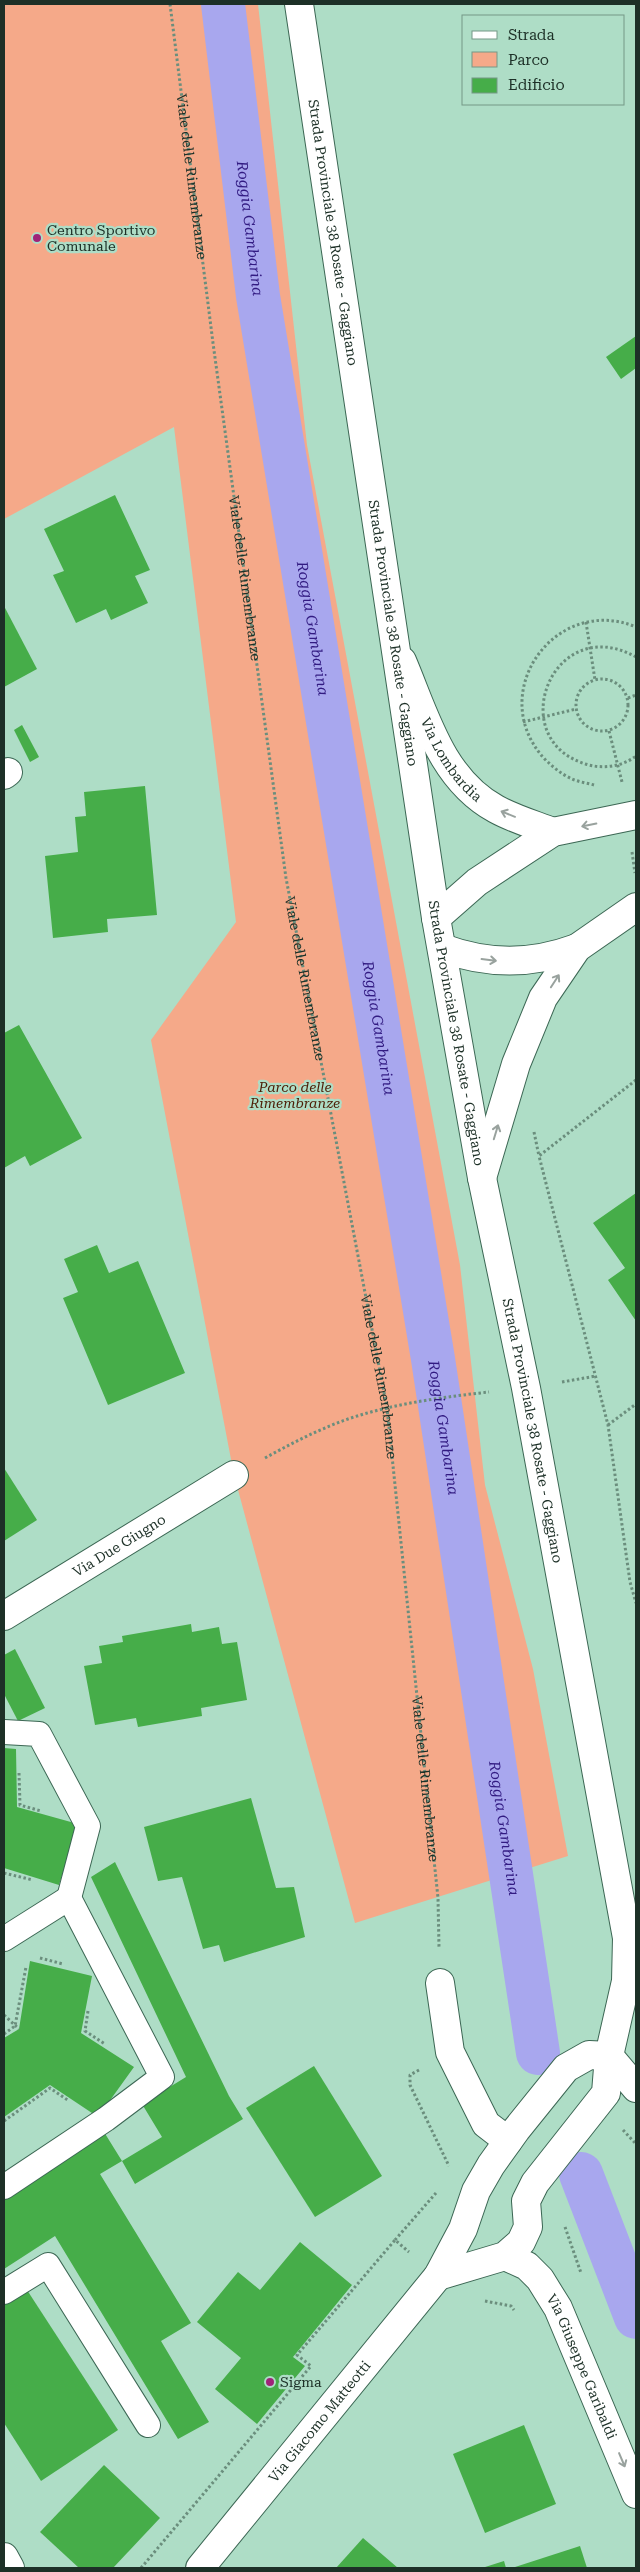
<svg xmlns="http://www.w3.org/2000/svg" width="640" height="2572" font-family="'Roboto Serif',serif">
<rect width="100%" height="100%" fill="#aeddc6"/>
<path fill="#f5a989" d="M4,4h254l49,441 153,820 25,220 48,184 35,187 -213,67 -121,-448 -83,-435 85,-118 -62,-495 -170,92z"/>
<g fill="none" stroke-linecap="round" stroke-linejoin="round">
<g stroke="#a8a7ee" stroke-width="44">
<path id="s1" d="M223,4l35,292 175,1063 105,694"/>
<path d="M581,2174l55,143"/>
</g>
</g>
<g fill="#46ad49">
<path d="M636,336v32l-15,11 -15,-22z"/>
<path d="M115,495l35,75 -15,6 13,27 -37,17 -5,-11 -30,14 -23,-48 11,-4 -20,-42z"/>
<path d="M4,606l33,63 -33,18z"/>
<path d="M22,725l17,32 -9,5 -16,-32z"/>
<path d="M145,786l12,129 -50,4 1,13 -55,6 -8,-82 33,-4 -3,-35 11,-1 -2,-24z"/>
<path d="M19,1025l63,113 -52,28 -5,-10 -21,12v-135z"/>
<path d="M636,1193v128l-28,-41 17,-12 -32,-45z"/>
<path d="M97,1245l12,28 29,-12 47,112 -77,32 -45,-107 15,-6 -14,-33z"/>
<path d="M4,1468l33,52 -33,21z"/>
<path d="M191,1624l1,8 27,-5 3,17 15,-2 10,58 -46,8 1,8 -64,11 -2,-9 -41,7 -11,-59 18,-3 -3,-17 24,-4 -1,-6z"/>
<path d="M15,1649l30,59 -27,13 -14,-27v-39z"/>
<path d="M4,1748l12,1 1,58 61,17 -19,61 -55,-17z"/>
<path d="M251,1798l25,90 18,-1 11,50 -81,25 -5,-17 -16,4 -21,-72 -24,4 -14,-54z"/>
<path d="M115,1862l114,234 14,23 -108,65 -13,-23 40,-24 -20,-33 44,-27 -95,-200z"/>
<path d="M30,1961l62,15 -11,57 53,34 -36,50 -48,-32 -46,32v-79l15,-9z"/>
<path d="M314,2066l68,110 -67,41 -69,-109z"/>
<path d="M104,2132l18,29 -22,13 91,149 -30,18 48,81 -31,17 -123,-203 -51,33v-76z"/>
<path d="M300,2242l52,43 -59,72 12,9 -48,58 -42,-35 26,-31 -44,-36 41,-50 22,18z"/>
<path d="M27,2290l91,140 -77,51 -37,-58v-118z"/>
<path d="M524,2425l32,79 -71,29 -32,-79z"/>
<path d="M104,2465l56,53 -47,50h-34l-39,-36z"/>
<path d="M363,2538l35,30h-62z"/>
<path d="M580,2546l7,22h-75z"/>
<path d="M504,2561l2,7h-24z"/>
</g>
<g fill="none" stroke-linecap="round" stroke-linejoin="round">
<g stroke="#3c6754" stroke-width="26">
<g id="service">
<path d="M4,1732l35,2 49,92 -19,72"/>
<path d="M4,1939l65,-41 93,179 -56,42 -102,68"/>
<path d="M4,2292l44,-27 100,160"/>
</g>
</g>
<g stroke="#3c6754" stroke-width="30">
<g id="minor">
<path id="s3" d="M402,661c23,54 39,118 94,148 18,10 39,16 57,23"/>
<path d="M4,775l4,-3"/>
<path d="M436,918l41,-36 76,-50 83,-17"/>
<path d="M442,948c46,17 89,17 135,0"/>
<path d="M482,1178l34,-114 27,-66 34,-50 59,-41"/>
<path id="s4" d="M4,1616l230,-141"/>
<path d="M440,1983l10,69 36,72 22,17"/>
<path d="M609,2056l27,32"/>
<path d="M4,2557l6,11"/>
</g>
</g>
<g stroke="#3c6754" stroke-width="30">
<g id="tertiary">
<path id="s5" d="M299,4l137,914 46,260 44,210 101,550 -1,43 -17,75 -3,37 -71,90 -9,18 2,26 -7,15 -16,14 -67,20"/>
<path id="s6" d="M505,2256l22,10 13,13 18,29 78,186"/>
<path id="s7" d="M200,2568l238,-292 25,-47 13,-38 15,-26 25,-35 50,-62 23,-13 20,1"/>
</g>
</g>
<g stroke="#6b8e7d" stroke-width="3" stroke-dasharray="2.5 2.5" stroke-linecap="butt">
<path id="s2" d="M170,4l43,339 73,535 101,530 51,490 1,50"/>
<path d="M586,622l9,58"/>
<path d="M636,657c-84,-47 -135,85 -47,108 16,4 34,1 47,-9"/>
<circle cx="602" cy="705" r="26"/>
<path d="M628,698l8,-3"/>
<path d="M523,722l53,-13"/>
<path d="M609,731l13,51"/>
<path d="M594,785c-7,-2 -15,-3 -22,-6 -11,-5 -22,-14 -30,-23 -56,-66 15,-162 94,-129"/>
<path d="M632,852l3,21"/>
<path d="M636,1080l-97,76 69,269 22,157 6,21"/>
<path d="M534,1132l5,24"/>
<path d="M562,1382l34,-6"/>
<path d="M608,1425l28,-21"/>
<path d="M265,1458c29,-16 58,-31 89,-41 44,-14 90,-20 135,-25"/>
<path d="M19,1773l1,32 21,6"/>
<path d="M4,1873l29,7"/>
<path d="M40,1958l23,6"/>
<path d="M88,2011l-3,20 20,13"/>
<path d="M4,2015l15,14"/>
<path d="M4,2034l11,-8 11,-59"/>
<path d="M419,2070l-9,5v10l39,81"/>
<path d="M4,2121l46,-33 19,13"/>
<path d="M623,2130l13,14"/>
<path d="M565,2227l16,46"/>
<path d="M395,2240l41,-47"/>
<path d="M485,2301l26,5 3,4"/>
<path d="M141,2568l170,-202 -14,-11 98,-115 14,12"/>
</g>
<use href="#service" stroke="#fff" stroke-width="24"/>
<use href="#minor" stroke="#fff" stroke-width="28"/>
<use href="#tertiary" stroke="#fff" stroke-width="28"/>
</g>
<defs><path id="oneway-shaft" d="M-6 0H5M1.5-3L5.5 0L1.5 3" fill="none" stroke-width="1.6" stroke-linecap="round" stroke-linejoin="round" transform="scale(1.25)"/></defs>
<g stroke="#99a29e">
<use href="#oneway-shaft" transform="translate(508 814) rotate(-158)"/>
<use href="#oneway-shaft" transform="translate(589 825) rotate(169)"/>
<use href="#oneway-shaft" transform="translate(489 960) rotate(7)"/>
<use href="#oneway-shaft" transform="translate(555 981) rotate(-57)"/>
<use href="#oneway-shaft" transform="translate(496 1132) rotate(-73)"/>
<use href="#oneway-shaft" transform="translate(622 2460) rotate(67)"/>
</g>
<g fill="#9f2378" stroke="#aeddc6" stroke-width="2">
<circle cx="37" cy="238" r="5"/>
<circle cx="270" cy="2382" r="5"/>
</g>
<g text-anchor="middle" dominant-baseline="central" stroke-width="4.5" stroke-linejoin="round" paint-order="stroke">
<g font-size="14" fill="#1d3027" stroke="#aeddc6">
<text stroke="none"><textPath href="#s2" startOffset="174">Viale delle Rimembranze</textPath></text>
<text stroke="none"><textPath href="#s5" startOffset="231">Strada Provinciale 38 Rosate - Gaggiano</textPath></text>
<text stroke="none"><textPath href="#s2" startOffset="579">Viale delle Rimembranze</textPath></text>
<text stroke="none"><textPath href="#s5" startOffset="636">Strada Provinciale 38 Rosate - Gaggiano</textPath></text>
<text stroke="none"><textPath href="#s3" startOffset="111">Via Lombardia</textPath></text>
<text stroke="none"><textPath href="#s2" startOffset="984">Viale delle Rimembranze</textPath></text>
<text stroke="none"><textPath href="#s5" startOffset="1041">Strada Provinciale 38 Rosate - Gaggiano</textPath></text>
<text stroke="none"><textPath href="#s2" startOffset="1389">Viale delle Rimembranze</textPath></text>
<text stroke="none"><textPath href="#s5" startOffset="1446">Strada Provinciale 38 Rosate - Gaggiano</textPath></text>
<text stroke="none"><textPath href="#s4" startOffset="135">Via Due Giugno</textPath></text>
<text stroke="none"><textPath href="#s2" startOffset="1794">Viale delle Rimembranze</textPath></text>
<text stroke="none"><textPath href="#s6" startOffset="140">Via Giuseppe Garibaldi</textPath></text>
<text stroke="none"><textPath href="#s7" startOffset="189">Via Giacomo Matteotti</textPath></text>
</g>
<g font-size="14" fill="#1d3027" stroke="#aeddc6" text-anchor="start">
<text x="47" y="230">Centro Sportivo<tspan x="47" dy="16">Comunale</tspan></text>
<text x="280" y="2382">Sigma</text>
</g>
<g font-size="14" font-style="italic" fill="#4c1c05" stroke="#aeddc6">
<text x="295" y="1087">Parco delle<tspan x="295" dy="16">Rimembranze</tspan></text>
</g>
<g font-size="15" font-style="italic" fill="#321b82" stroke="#aeddc6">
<text stroke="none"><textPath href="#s1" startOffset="226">Roggia Gambarina</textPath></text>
<text stroke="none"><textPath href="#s1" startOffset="631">Roggia Gambarina</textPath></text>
<text stroke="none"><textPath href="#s1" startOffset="1036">Roggia Gambarina</textPath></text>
<text stroke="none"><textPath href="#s1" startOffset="1441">Roggia Gambarina</textPath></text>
<text stroke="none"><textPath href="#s1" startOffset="1846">Roggia Gambarina</textPath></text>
</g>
</g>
<rect width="640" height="2572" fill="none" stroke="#1d3027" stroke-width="10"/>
<rect x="462" y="15" width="162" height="90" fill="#aeddc6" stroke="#749886"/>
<rect x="472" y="31" width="25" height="8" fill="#ffffff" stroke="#749886"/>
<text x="508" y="40" font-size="15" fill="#1d3027">Strada</text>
<rect x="472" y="52" width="25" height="15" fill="#f5a989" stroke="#749886"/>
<text x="508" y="65" font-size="15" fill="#1d3027">Parco</text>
<rect x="472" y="78" width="25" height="15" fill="#46ad49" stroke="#749886"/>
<text x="508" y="90" font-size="15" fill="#1d3027">Edificio</text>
</svg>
